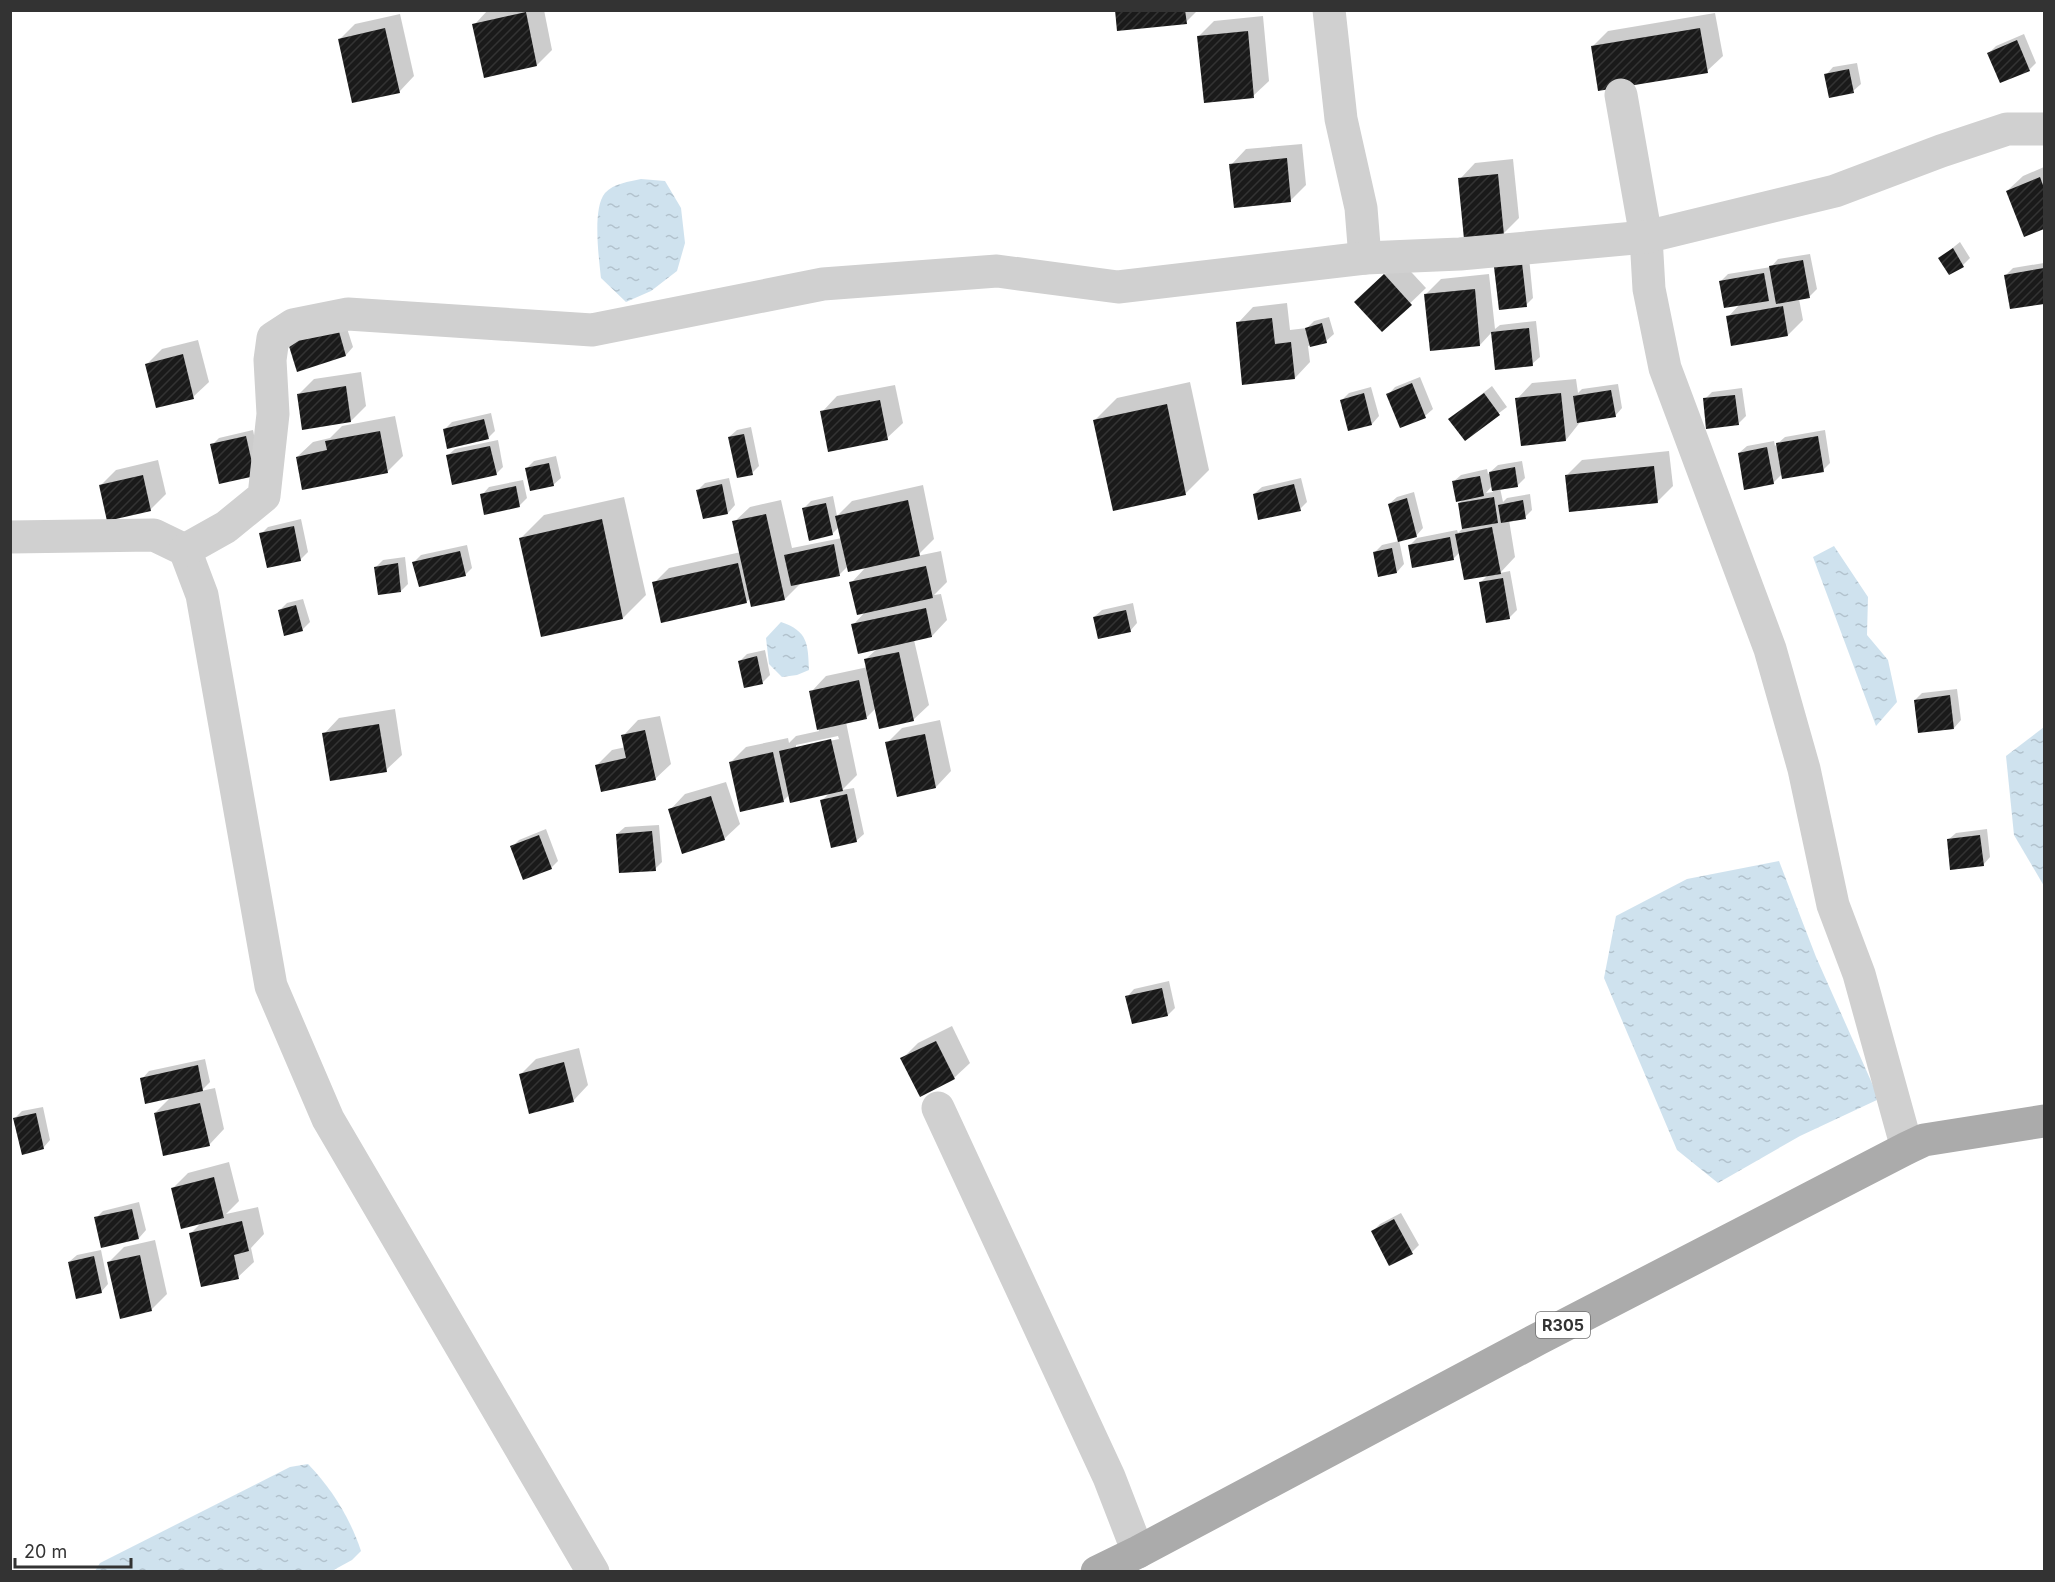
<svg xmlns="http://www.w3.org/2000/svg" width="2055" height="1582" font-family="Inter,sans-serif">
<defs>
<pattern id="water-ripples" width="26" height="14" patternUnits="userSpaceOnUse" patternTransform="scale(1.5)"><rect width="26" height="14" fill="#cfe2ee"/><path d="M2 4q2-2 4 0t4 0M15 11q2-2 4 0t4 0" fill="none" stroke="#b2c2cd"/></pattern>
<pattern id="building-hatch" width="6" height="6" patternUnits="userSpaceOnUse" patternTransform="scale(1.5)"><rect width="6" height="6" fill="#1a1a1a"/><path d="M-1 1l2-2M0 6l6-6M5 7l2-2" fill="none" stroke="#333"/></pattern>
</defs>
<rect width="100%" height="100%" fill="#fff"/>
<g fill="url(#water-ripples)">
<path d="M641,179l24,2 16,27 4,35 -8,28 -26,20 -25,11 -25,-24c-2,-19 -9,-70 4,-85 9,-10 24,-11 36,-14z"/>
<path d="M1834,546l34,51 -1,38 21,25 9,42 -21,24 -63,-169z"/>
<path d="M781,622c27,9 27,22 28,48l-12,5 -15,2 -13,-13 -3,-26z"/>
<path d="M2044,727v159l-30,-51 -8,-79z"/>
<path d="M1779,861l37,96 63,142 -79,37 -82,47 -41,-33 -73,-172 12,-62 71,-37z"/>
<path d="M308,1464c24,25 42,54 53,87l-9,9 -22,12 -235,-1 5,-8 190,-96z"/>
</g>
<g fill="#0003" fill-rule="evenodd">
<path d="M488,10h56l8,40 -15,15 -63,-40z"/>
<path d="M1116,10h82l-12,12z"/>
<path d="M1715,13l8,43 -16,15 -114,-25 15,-15z"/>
<path d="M400,14l14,62 -15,16 -59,-53 15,-15z"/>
<path d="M1263,16l6,65 -16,15 -55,-59 16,-16z"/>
<path d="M2024,34l12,29 -7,7 -40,-17 7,-7z"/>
<path d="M1857,63l4,21 -8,7 -27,-16 7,-8z"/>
<path d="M1302,144l4,41 -15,15 -60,-35 15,-16z"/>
<path d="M1513,159l6,59 -15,15 -44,-54 15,-16z"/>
<path d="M2044,167v60l-19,9 -18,-45 16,-15z"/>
<path d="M1960,242l10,16 -7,7 -23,-7z"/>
<path d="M1810,254l7,35 -8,8 -10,2 4,21 -15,15 -60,-18 12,-13 -19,-23 7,-7 43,-7 7,-8z"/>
<path d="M1529,257l4,41 -7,7 -23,-45z"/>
<path d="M1400,260l26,28 -44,42 -11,-43z"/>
<path d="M2044,263v39l-32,6 -6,-33 7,-7z"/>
<path d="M1489,274l6,55 5,-4 36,-4 4,36 -8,7 -40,-32 -12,13 -54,-51 15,-15z"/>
<path d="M1287,303l3,27 17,-2 7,-7 15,-4 5,17 -8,7 -18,5 2,16 -15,16 -57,-55 15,-16z"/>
<path d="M345,322l8,25 -7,8 -48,15z"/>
<path d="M198,340l11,42 -16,15 -47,-32 16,-16z"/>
<path d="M361,372l5,34 -15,15 -52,-27 15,-15z"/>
<path d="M1420,377l13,32 -8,7 -37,-21 7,-8z"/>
<path d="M1576,379l2,14 4,-4 36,-5 4,24 -7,8 -34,5 -15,19 -49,-41 15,-16z"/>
<path d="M1190,382l19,88 -23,23 -72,16 -20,-88 23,-23z"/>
<path d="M895,385l8,38 -16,15 -65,-26 15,-16z"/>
<path d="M1492,386l15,21 -42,32 -15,-20z"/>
<path d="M1371,387l8,29 -7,8 -30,-24 7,-7z"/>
<path d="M1742,388l4,28 -7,7 -34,-24 7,-7z"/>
<path d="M491,413l4,18 -7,7 -43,-9 7,-7z"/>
<path d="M395,416l8,40 -16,16 -90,-15 16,-15 17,-4 12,-12z"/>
<path d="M751,427l8,39 -7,7 -23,-36 8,-7z"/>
<path d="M253,430l8,38 -49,-23 7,-7z"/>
<path d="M1825,430l5,33 -7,7 -40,3 -10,10 -34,-30 8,-7 27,-5 1,5 10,-9z"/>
<path d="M498,440l5,27 -7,7 -49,-18 8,-7z"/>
<path d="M1669,451l4,35 -16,16 -90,-27 15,-15z"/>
<path d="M556,456l5,22 -8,7 -26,-17 7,-7z"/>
<path d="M158,460l8,34 -16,16 -49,-25 15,-15z"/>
<path d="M1522,461l3,17 -8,8 -17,2 3,14 4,-4 23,-4 2,16 -7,7 -16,3 6,37 -15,16 10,-2 7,39 -8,8 -28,-36 8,-8 -29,-22 -6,6 -44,-13 7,-7 40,-8 1,3 5,-5 -4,-25 5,-4 -11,-17 8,-7 26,-6 1,5 10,-9zM1492,486l1,6 -7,1z"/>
<path d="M729,478l6,27 -7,8 -30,-23 7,-7z"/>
<path d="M1301,478l6,24 -7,7 -46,-15 8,-7z"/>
<path d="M523,480l4,18 -7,7 -34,8 -4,-18 7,-8z"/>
<path d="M923,485l11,54 -17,17 24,-5 6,31 -13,13 7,-1 6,26 -15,16 -18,4 15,65 -16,15 -37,-12 -10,10 -20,4 11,53 -15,15 12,-2 10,46 -8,7 -34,-41 8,-7 -40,1 -7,7 -53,-38 16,-16 42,-9 1,5 7,-7 23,-5 -8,-39 15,-16 42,-9 -2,-8 12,-11 -25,-23 13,-14 -15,-28 16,-17h-19l-8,8 -39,9 -16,16 -34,-1 -5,4 -92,-19 15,-15 72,-16 -7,-30 16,-15 31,-7 11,48 50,-10 -3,-11 -7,7 -28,-26 7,-7 22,-5 4,20 15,-15zM838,736l1,3 -43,9v-3z"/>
<path d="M1414,492l9,36 -7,8 -17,4 5,24 -7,8 -22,-20 7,-7 17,-4 -10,-37 8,-7z"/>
<path d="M624,497l22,98 -23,23 -81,17 -21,-97 23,-23z"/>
<path d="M301,519l7,33 -8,8 -39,-26 7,-7z"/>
<path d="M467,545l5,23 -7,7 -51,-13 7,-7z"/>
<path d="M405,557l3,27 -7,7 -25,-24 7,-7z"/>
<path d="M303,599l7,23 -8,8 -22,-20 7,-7z"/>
<path d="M1133,603l4,20 -7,8 -36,-14 8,-7z"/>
<path d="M765,650l5,25 -7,7 -23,-21 7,-7z"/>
<path d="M1957,689l4,31 -7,8 -39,-28 7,-7z"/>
<path d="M395,709l7,46 -16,15 -62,-36 15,-16z"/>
<path d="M660,716l11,48 -16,15 -58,-14 15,-15 14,-3 -3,-11 15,-16z"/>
<path d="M940,720l11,51 -15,16 -49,-44 15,-15z"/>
<path d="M726,782l14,42 -16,15 -54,-29 15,-16z"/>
<path d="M659,825l3,37 -7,7 -38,-35 8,-7z"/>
<path d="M546,829l12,32 -7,7 -39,-21 7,-7z"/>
<path d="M1987,829l3,28 -7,8 -35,-25 8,-7z"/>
<path d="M1169,981l6,27 -7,7 -41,-18 7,-8z"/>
<path d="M952,1026l18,37 -16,15 -52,-19 16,-16z"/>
<path d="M579,1048l9,37 -15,16 -52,-27 15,-15z"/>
<path d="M205,1059l5,23 -9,9 14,-3 9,41 -15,16 -54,-32 17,-17 -30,-17 7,-8z"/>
<path d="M43,1107l7,33 -7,8 -28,-30 7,-7z"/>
<path d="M229,1162l10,39 -13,13 32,-7 6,27 -13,14 3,14 -16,15 -48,-43 12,-12 -29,-34 15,-15z"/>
<path d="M139,1202l7,28 -7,8 -43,-20 7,-7z"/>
<path d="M1401,1213l18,32 -7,7 -40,-20 8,-8z"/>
<path d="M155,1240l12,54 -16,16 -43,-47 16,-16z"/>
<path d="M101,1250l7,34 -7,8 -32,-30 8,-7z"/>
</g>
<g fill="url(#building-hatch)">
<path d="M1115,10h70l2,14 -70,7z"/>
<path d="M526,12l11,54 -53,12 -12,-54z"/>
<path d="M385,28l15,65 -48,10 -14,-64z"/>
<path d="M1700,28l8,45 -110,18 -7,-45z"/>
<path d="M1248,31l6,67 -50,5 -7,-67z"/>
<path d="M2017,40l13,31 -30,12 -13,-30z"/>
<path d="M1849,69l5,24 -25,5 -5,-24z"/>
<path d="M1287,158l4,44 -57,6 -5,-44z"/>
<path d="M1498,174l6,61 -40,4 -6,-61z"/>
<path d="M2040,177l4,11v41l-20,8 -18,-46z"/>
<path d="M1953,248l11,19 -15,8 -11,-17z"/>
<path d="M1803,260l7,38 -34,6 -7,-38z"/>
<path d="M1522,263l5,44 -28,3 -5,-43z"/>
<path d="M2044,268v36l-34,5 -6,-34z"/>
<path d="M1764,273l5,28 -45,7 -5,-27z"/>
<path d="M1384,274l28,31 -30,27 -28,-30z"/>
<path d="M1475,289l5,57 -50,5 -6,-57z"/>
<path d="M1783,306l5,30 -57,10 -5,-30z"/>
<path d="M1272,318l3,26 16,-2 4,37 -53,6 -6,-63z"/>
<path d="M1322,323l5,20 -17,4 -5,-19z"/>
<path d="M338,328l8,28 -49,16 -9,-29z"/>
<path d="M1529,328l4,38 -38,4 -4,-38z"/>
<path d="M183,354l11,45 -38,9 -11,-44z"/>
<path d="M1412,383l14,35 -26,10 -14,-34z"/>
<path d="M346,386l5,36 -49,8 -5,-36z"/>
<path d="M1611,390l5,27 -39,6 -4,-27z"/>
<path d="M1364,393l8,32 -24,6 -8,-31z"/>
<path d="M1484,393l16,22 -35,26 -17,-22z"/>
<path d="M1561,393l5,48 -45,5 -6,-48z"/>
<path d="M1735,395l4,30 -33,4 -3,-31z"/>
<path d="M880,400l8,40 -60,12 -8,-41z"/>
<path d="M1167,404l19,91 -73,16 -20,-91z"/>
<path d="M484,419l5,20 -42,10 -4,-20z"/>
<path d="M380,431l8,42 -86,17 -6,-33 31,-7 -2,-9z"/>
<path d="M744,434l9,41 -16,3 -9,-41z"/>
<path d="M246,436l9,40 -36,8 -9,-40z"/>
<path d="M1818,436l6,36 -42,7 -6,-36z"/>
<path d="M490,446l7,29 -45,10 -6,-30z"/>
<path d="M1767,447l7,37 -30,6 -6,-37z"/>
<path d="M549,463l5,23 -24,5 -5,-23z"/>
<path d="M1654,466l4,37 -89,9 -4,-37z"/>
<path d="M1515,467l3,20 -26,4 -3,-19z"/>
<path d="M143,475l8,36 -44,10 -8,-36z"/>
<path d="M1480,476l4,20 -28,6 -4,-21z"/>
<path d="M722,484l6,30 -25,5 -7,-29z"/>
<path d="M1294,484l7,27 -43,9 -5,-26z"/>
<path d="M516,486l4,21 -36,8 -4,-21z"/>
<path d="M1494,497l4,26 -36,6 -4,-26z"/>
<path d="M1407,498l10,39 -19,5 -10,-38z"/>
<path d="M908,500l12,56 -72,16 -13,-56z"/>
<path d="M1523,500l3,19 -25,4 -3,-18z"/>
<path d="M826,503l7,32 -24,6 -7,-33z"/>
<path d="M766,514l19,86 -34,7 -19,-86z"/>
<path d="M602,519l21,100 -82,18 -22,-99z"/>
<path d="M294,526l7,35 -34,7 -8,-35z"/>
<path d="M1492,527l9,47 -37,6 -9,-46z"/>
<path d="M1450,537l4,23 -42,8 -4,-23z"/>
<path d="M834,544l6,32 -49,10 -7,-31z"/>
<path d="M1392,548l5,25 -19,4 -5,-25z"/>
<path d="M460,551l6,25 -47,11 -7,-25z"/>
<path d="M398,563l3,29 -23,3 -4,-28z"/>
<path d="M738,563l9,40 -86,20 -9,-41z"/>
<path d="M926,566l7,32 -76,17 -8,-33z"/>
<path d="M1503,578l7,41 -24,4 -7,-41z"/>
<path d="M296,605l7,26 -19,5 -6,-26z"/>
<path d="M926,608l6,29 -74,17 -7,-30z"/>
<path d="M1126,610l5,22 -33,7 -5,-22z"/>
<path d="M899,652l15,69 -35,8 -15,-70z"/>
<path d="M757,656l6,28 -19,4 -6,-27z"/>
<path d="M859,680l8,39 -50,11 -8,-39z"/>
<path d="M1950,695l4,34 -36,4 -4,-33z"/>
<path d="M379,724l8,48 -57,9 -8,-48z"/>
<path d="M645,730l11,50 -55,12 -6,-27 31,-7 -5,-23z"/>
<path d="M925,734l11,54 -39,9 -12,-55z"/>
<path d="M831,739l12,52 -53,12 -11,-52z"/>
<path d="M773,752l11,50 -44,10 -11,-50z"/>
<path d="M847,794l10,48 -26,6 -11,-48z"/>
<path d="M711,796l14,44 -43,14 -14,-45z"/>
<path d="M652,831l4,40 -37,2 -3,-39z"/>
<path d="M539,835l13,34 -29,11 -13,-34z"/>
<path d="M1980,835l4,31 -34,4 -3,-31z"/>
<path d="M1162,988l6,28 -36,8 -7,-28z"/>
<path d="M936,1041l19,38 -35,18 -20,-39z"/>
<path d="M564,1062l10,40 -45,12 -10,-40z"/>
<path d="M198,1065l5,26 -58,13 -5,-26z"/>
<path d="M200,1103l10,43 -47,10 -9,-43z"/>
<path d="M36,1113l8,36 -22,6 -9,-37z"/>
<path d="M214,1177l10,41 -43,11 -10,-41z"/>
<path d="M132,1209l7,30 -38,9 -7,-31z"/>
<path d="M1394,1219l19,35 -24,12 -18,-35z"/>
<path d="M242,1221l7,30 -15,4 5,24 -38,8 -12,-54z"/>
<path d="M140,1255l12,56 -32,8 -13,-57z"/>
<path d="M94,1256l8,37 -26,6 -8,-37z"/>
</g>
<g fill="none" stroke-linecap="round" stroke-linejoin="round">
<g stroke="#d0d0d0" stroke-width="33">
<path d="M1329,10l12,109 20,89 4,50"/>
<path d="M1621,95l25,142 3,52 16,79 105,281 34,120 29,136 26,69 48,174"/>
<path d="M10,537l144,-2 31,15 17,45 69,391 57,133 265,453"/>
<path d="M185,550l41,-23 38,-31 9,-82 -3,-54 3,-22 20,-13 55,-11 244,16 231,-46 174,-13 121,16 247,-29 95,-4 186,-17 189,-46 106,-40 66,-22h37"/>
<path d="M938,1108l171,369 29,75"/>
</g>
<path stroke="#ababab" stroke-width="33" d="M1097,1572l41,-20 400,-213 369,-191 17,-8 120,-19"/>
</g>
<g text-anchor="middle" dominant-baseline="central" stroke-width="6" stroke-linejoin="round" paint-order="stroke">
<rect fill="#fff" stroke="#707070" stroke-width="1.5" x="1536" y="1312" width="54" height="26" rx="4.5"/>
<g font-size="16" font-weight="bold" fill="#333">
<text x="1563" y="1325">R305</text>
</g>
</g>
<rect width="2055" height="1582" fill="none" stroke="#333333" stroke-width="24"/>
<path d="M15 1558v9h116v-9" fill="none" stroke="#333333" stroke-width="3"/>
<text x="24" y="1558" font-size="18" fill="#333333" stroke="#ffffff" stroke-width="4.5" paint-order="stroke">20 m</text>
</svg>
